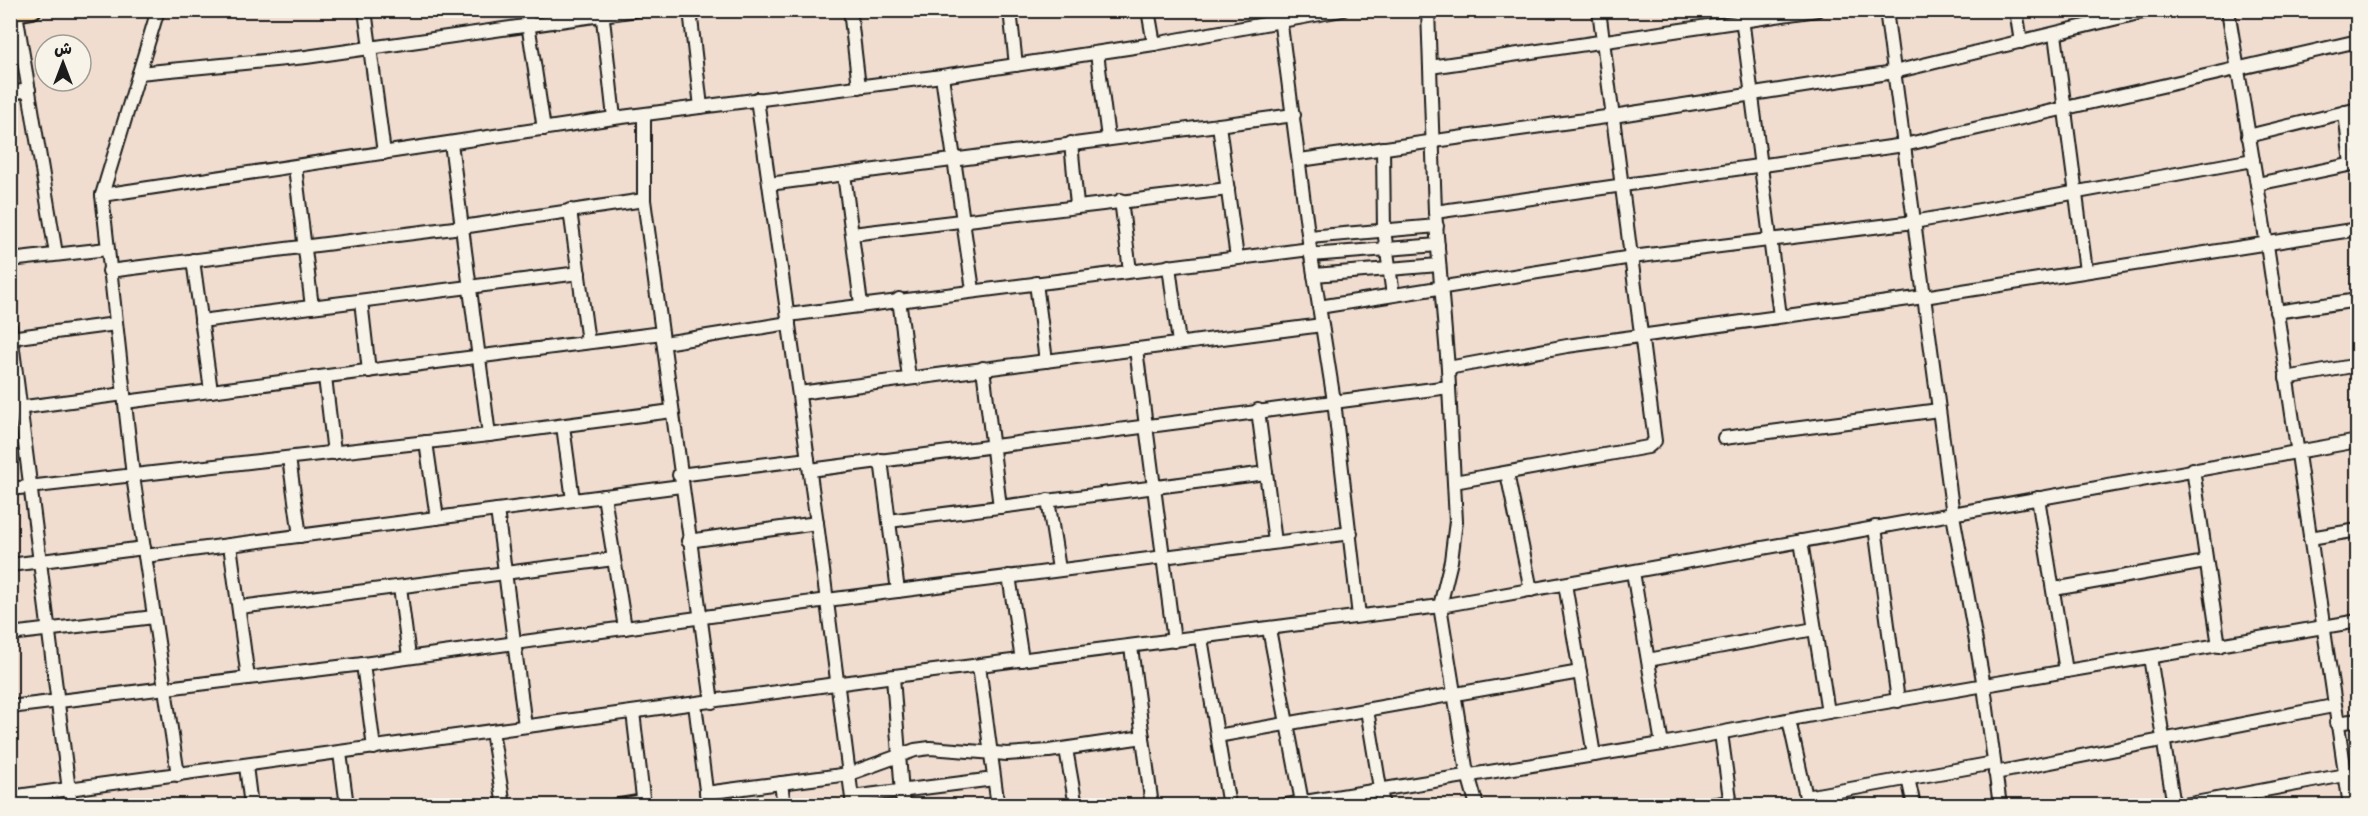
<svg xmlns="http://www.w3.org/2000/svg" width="2368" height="816" font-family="'Patrick Hand','Playpen Sans Arabic',sans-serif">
<rect width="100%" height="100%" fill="#f0ddcf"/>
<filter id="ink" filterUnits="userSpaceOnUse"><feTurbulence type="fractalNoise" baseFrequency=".0167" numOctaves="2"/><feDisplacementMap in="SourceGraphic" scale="12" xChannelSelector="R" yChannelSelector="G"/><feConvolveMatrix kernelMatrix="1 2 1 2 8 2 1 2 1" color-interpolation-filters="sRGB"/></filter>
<g filter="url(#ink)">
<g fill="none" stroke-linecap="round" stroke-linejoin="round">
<g stroke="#1c1c1c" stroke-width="16">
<g id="minor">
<path d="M158,10l-56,185 31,281 45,299"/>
<path d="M365,10l19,143"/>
<path d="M526,10l18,119"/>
<path d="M602,10l12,108"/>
<path d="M690,10l11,97"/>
<path d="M850,10l9,77"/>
<path d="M1010,10l6,55"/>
<path d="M1148,10l6,34"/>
<path d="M1279,10l31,239 24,152 25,215"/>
<path d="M1741,10l39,306"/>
<path d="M1886,10l67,505 31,171 16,120"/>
<path d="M2016,10l5,32"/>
<path d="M2228,10l39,235 83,561"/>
<path d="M16,13l40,241"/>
<path d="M2055,34l31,237"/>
<path d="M1097,53l11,85"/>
<path d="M1430,67l387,-57"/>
<path d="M139,73l167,-16 331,-47"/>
<path d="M942,76l31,214"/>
<path d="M10,93l19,-3"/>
<path d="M757,99l60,424 36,283"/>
<path d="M2345,112l6,52"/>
<path d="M644,115v85l68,502"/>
<path d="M1219,125l18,133"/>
<path d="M2248,136l110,-27"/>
<path d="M451,143l38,292"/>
<path d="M1071,143l6,62"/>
<path d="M1383,148l1,82 9,65"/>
<path d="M1300,160l313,-44 281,-44 257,-62"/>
<path d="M295,167l17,140"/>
<path d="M844,174l17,130"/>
<path d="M769,184l525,-69"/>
<path d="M2257,184l101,-21"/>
<path d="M102,195l512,-77 328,-42 212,-32 188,-34"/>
<path d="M1121,200l9,71"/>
<path d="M570,210l18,132"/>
<path d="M1435,212l469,-67 454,-104"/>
<path d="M852,234l376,-45"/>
<path d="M1309,237l128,-11"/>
<path d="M1311,255l127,-10"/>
<path d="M10,260l97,-11"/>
<path d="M193,260l18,131"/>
<path d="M1169,266l10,77"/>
<path d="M109,271l353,-44 182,-27"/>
<path d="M1314,275l125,-10"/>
<path d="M1036,283l10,78"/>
<path d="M899,299l10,79"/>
<path d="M361,301l8,70"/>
<path d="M1319,307l313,-50 282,-35 339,-62"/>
<path d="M2276,312l82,-12"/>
<path d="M788,315l522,-66"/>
<path d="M201,321l378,-48"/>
<path d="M10,326l61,480"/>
<path d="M10,338l106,-14"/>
<path d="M664,343l125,-20"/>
<path d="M1136,349l38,292"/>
<path d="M983,368l17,139"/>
<path d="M1448,368l119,-22 357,-49 434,-68"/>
<path d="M325,377l9,76"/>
<path d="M2286,378l72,-13"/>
<path d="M799,393l523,-68"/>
<path d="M125,402l537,-69"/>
<path d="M10,409l114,-15"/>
<path d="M1258,410l17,132"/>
<path d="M563,426l10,74"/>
<path d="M1724,438l215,-28"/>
<path d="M426,442l11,76"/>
<path d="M289,458l11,78"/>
<path d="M881,460l17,131"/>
<path d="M2193,469l26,177"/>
<path d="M810,470l639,-83"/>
<path d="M1507,473l24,117"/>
<path d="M679,475l129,-16"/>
<path d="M1454,482l194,-35 7,-6 -56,-431"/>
<path d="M10,489l479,-54 183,-24"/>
<path d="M604,496l21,132"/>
<path d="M2038,498l28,173"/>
<path d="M1048,500l11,69"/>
<path d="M497,510l28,216"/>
<path d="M889,521l377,-48"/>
<path d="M1875,527l23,174"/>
<path d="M2310,538l48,-8"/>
<path d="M688,541l129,-18"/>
<path d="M1801,541l27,171"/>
<path d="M230,545l18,133"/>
<path d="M145,556l536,-70"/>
<path d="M10,565l134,-17"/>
<path d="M1633,572l29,172"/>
<path d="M1009,576l13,84"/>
<path d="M1565,584l29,171"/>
<path d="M400,587l9,70"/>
<path d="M2054,589l151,-27"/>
<path d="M240,607l374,-48"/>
<path d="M1269,629l33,173"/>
<path d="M10,634l144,-17"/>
<path d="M1201,638l28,168"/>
<path d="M1131,647l21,159"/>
<path d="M2150,657l24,149"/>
<path d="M1648,660l166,-31"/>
<path d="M363,664l11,84"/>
<path d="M979,666l19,140"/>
<path d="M893,677l10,129"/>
<path d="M695,704l13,102"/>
<path d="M10,707l353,-43 464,-64 524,-67"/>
<path d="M1367,710l16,96"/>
<path d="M633,712l11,94"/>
<path d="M1789,720l17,77 188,-34"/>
<path d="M2336,723l22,-3"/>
<path d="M492,731l12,75"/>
<path d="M1721,733l10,73"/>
<path d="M1217,736l363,-64"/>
<path d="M1066,749l10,57"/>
<path d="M340,753l7,53"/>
<path d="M246,766l5,40"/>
<path d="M1995,773l338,-67"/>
<path d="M1908,778l6,28"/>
<path d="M781,783l3,23"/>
<path d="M706,793l143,-19 66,-24 15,-2 77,6 42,-3 94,-14"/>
<path d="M10,797l869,-119 561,-72 11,-45 5,-40 -8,-153 -13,-156 -7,-202"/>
<path d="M852,797l142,-18"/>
<path d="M614,806l30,-5"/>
<path d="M1280,806l382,-62 166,-32 530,-91"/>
<path d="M1477,806l-11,-39 -26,-161 918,-165"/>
<path d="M1703,806l27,-4"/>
<path d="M2179,806l166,-31"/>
</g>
</g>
<g stroke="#1c1c1c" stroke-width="20">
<path id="major" d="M10,14l23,-4"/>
</g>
<use href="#minor" stroke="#f7f3e8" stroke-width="12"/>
<use href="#major" stroke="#faddab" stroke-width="15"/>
</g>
</g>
<rect width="2368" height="816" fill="none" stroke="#f7f3e8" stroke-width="36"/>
<rect x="18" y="18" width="2332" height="780" fill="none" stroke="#1c1c1c" stroke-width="2" filter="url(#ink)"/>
<g transform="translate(63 63)"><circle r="28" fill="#f7f3e8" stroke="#9f9d96" stroke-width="1.5"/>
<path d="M0-4.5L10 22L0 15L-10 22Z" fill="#1c1c1c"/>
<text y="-9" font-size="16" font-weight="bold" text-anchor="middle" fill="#1c1c1c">ش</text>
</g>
</svg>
